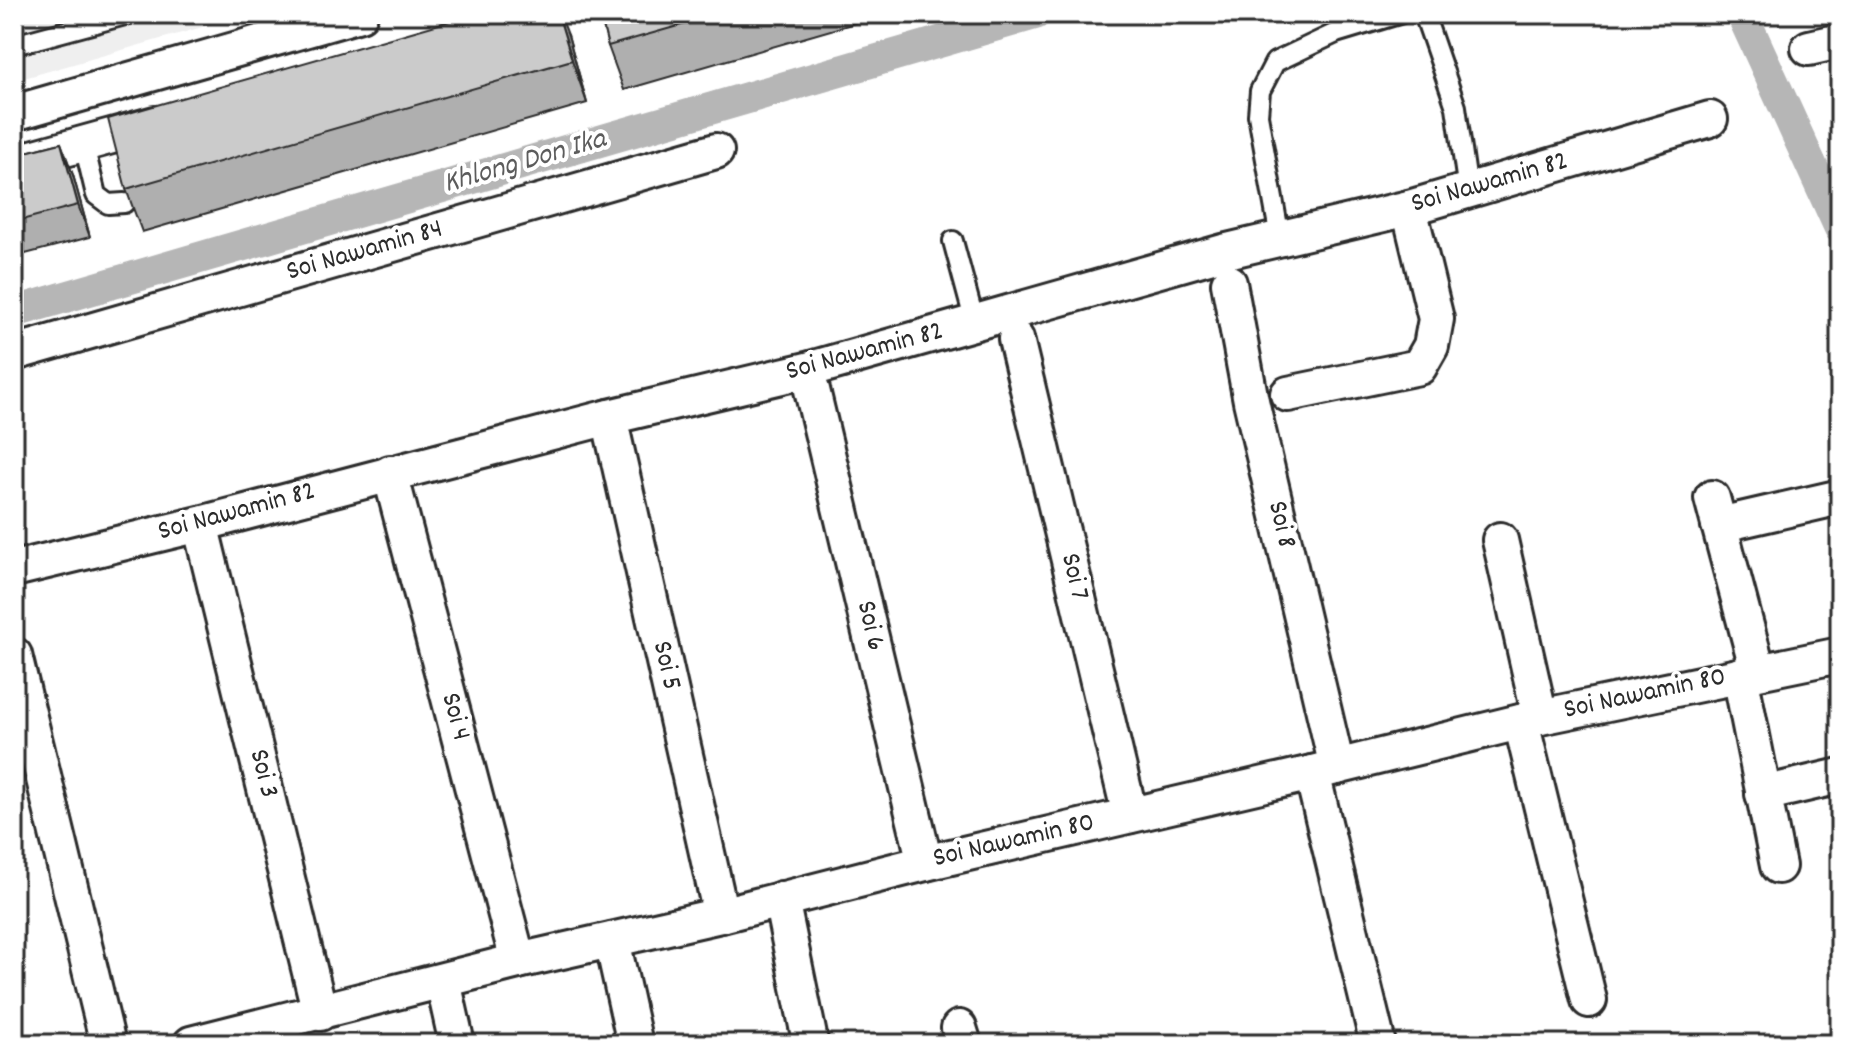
<svg xmlns="http://www.w3.org/2000/svg" width="1854" height="1058" font-family="Dekko,sans-serif">
<rect width="100%" height="100%" fill="#fff"/>
<filter id="ink" filterUnits="userSpaceOnUse"><feTurbulence type="fractalNoise" baseFrequency=".0125" numOctaves="2"/><feDisplacementMap in="SourceGraphic" scale="16" xChannelSelector="R" yChannelSelector="G"/><feConvolveMatrix kernelMatrix="1 2 1 2 8 2 1 2 1" color-interpolation-filters="sRGB"/></filter>
<g filter="url(#ink)">
<path fill="#efefef" d="M14,14h234l-234,67z"/>
<g fill="none" stroke-linecap="round" stroke-linejoin="round">
<g stroke="#b6b6b6" stroke-width="32">
<path d="M1742,14l98,214"/>
<path d="M14,312l1021,-298"/>
</g>
<g stroke="#2b2b2b" stroke-width="24">
<g id="lane">
<path d="M1424,14l32,93 12,84"/>
<path d="M14,45l115,-31"/>
<path d="M84,145l12,50 12,9 16,-1"/>
<path d="M1280,238l-22,-123 2,-24 15,-29 61,-29 63,-19"/>
<path d="M953,241l22,82"/>
</g>
</g>
<g stroke="#2b2b2b" stroke-width="40">
<g id="street">
<path d="M1809,48l31,-7"/>
<path d="M14,113l346,-99"/>
<path d="M14,163l141,-39"/>
<path d="M1229,283l22,118 86,366"/>
<path d="M1016,339l114,476"/>
<path d="M14,353l702,-202"/>
<path d="M812,390l113,473"/>
<path d="M1288,394l131,-27 12,-21 5,-27 -27,-111"/>
<path d="M609,417l112,498"/>
<path d="M390,473l128,488"/>
<path d="M1712,498l46,173"/>
<path d="M1719,525l113,-26"/>
<path d="M203,536l117,477"/>
<path d="M1500,540l40,177"/>
<path d="M14,569l186,-45 409,-107 198,-47 416,-118 186,-44 301,-89"/>
<path d="M14,655l94,389"/>
<path d="M1740,675l38,191"/>
<path d="M1521,722l68,278"/>
<path d="M1312,773l66,271"/>
<path d="M1763,794l77,-18"/>
<path d="M781,899l29,142"/>
<path d="M612,940l23,104"/>
<path d="M443,981l14,63"/>
<path d="M959,1028l5,16"/>
<path d="M191,1044l327,-83 203,-46 204,-52 387,-90 228,-56 300,-62"/>
</g>
</g>
<use href="#lane" stroke="#fff" stroke-width="18"/>
<use href="#street" stroke="#fff" stroke-width="34"/>
</g>
<g fill="#afafaf" stroke="#2b2b2b" stroke-width="2">
<path d="M600,14h286l-262,76 -16,-44z"/>
<path d="M568,35l19,68 -445,129 -16,-43z"/>
<path d="M61,143l12,32 17,62 -76,20v-102z"/>
</g>
<g fill="#8e8e8e" stroke="#2b2b2b" stroke-width="2">
<path d="M558,14h2l8,21 19,68 -15,-43z"/>
<path d="M61,143l12,32 17,62 -12,-32z"/>
</g>
<g fill="#cbcbcb" stroke="#2b2b2b" stroke-width="2">
<path d="M474,14h84l14,46 -446,129 -18,-70z"/>
<path d="M600,14h120l-112,32z"/>
<path d="M61,143l17,62 -64,17v-67z"/>
</g>
</g>
<g text-anchor="middle" dominant-baseline="central" stroke-width="8" stroke-linejoin="round" paint-order="stroke">
<g font-size="28" fill="#2b2b2b" stroke="#fff">
<text transform="translate(1490 184) rotate(-16)">Soi Nawamin 82</text>
<text transform="translate(365 252) rotate(-16)">Soi Nawamin 84</text>
<text transform="translate(865 353) rotate(-15)">Soi Nawamin 82</text>
<text transform="translate(237 513) rotate(-15)">Soi Nawamin 82</text>
<text transform="translate(1280 525) rotate(77)">Soi 8</text>
<text transform="translate(1073 577) rotate(77)">Soi 7</text>
<text transform="translate(869 626) rotate(77)">Soi 6</text>
<text transform="translate(665 666) rotate(77)">Soi 5</text>
<text transform="translate(1645 695) rotate(-12)">Soi Nawamin 80</text>
<text transform="translate(454 717) rotate(75)">Soi 4</text>
<text transform="translate(262 774) rotate(76)">Soi 3</text>
<text transform="translate(1014 842) rotate(-13)">Soi Nawamin 80</text>
</g>
<g font-size="30" font-style="italic" fill="#5c5c5c" stroke="#fff">
<text transform="translate(525 163) rotate(-16)">Khlong Don Ika</text>
</g>
</g>
<rect width="1854" height="1058" fill="none" stroke="#fff" stroke-width="48"/>
<rect x="24" y="24" width="1806" height="1010" fill="none" stroke="#2b2b2b" stroke-width="3" filter="url(#ink)"/>
</svg>
